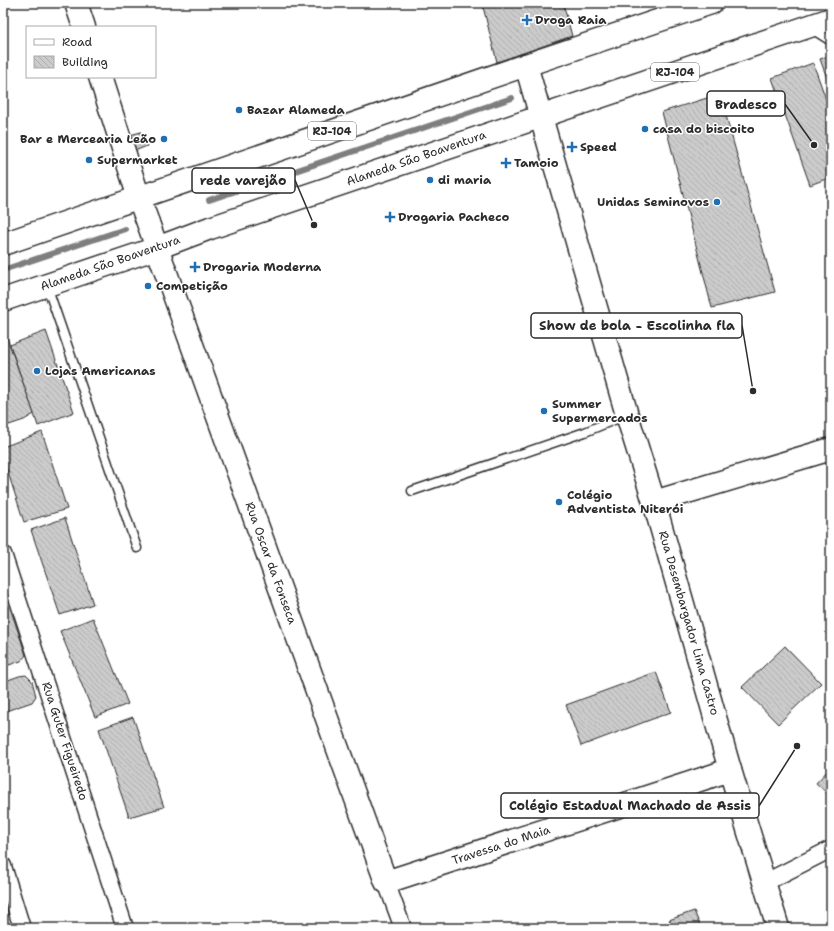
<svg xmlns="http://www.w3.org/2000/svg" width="834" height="931" font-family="'Shantell Sans',sans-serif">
<defs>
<pattern id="building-back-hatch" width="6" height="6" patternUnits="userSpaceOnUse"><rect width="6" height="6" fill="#cbcbcb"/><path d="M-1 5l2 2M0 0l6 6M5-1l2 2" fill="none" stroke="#aeaeae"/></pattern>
</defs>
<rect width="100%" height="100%" fill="#fff"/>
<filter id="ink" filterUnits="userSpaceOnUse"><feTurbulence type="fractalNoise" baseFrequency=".025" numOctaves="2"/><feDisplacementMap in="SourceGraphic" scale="8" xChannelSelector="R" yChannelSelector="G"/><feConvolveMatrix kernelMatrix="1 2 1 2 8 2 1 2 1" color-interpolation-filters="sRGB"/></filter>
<g filter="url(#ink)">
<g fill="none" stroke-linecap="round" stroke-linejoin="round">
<g stroke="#7e7e7e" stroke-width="6">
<path d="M209,200l303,-102"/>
<path d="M3,270l122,-41"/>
</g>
</g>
<g fill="url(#building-back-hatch)" stroke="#2b2b2b">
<path d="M482,3h81l9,33 -75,26z"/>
<path d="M831,55v34l-11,-30z"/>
<path d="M813,63l18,50v64l-21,8 -38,-107z"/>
<path d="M720,94l55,198 -63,16 -50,-196z"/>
<path d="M141,132l6,14 -15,6 -6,-16z"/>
<path d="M46,331l28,81 -36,14 -28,-81z"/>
<path d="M6,335l28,79 -10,6 -21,7v-91z"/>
<path d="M42,432l25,77 -43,13 -21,-65v-10z"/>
<path d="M65,518l28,86 -33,11 -29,-85z"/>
<path d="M3,587l23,68 -5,6 -18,6z"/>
<path d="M93,618l35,86 -33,13 -35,-86z"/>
<path d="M785,646l36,37 -43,41 -36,-37z"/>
<path d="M656,672l15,40 -90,34 -15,-41z"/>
<path d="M26,675l6,6 4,15 -4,6 -29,10v-30l16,-6z"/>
<path d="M133,717l31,90 -35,10 -30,-88z"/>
<path d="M831,767v30l-15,-14z"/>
<path d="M694,911l7,17h-28l-4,-8z"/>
<path d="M649,923l2,5h-16z"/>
</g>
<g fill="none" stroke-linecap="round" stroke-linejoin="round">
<g stroke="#2b2b2b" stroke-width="11">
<g id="lane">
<path d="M812,29l19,12"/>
<path d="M47,286l90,262"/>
<path d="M412,491l173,-59 41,-17"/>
</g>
</g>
<g stroke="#2b2b2b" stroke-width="19">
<g id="street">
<path d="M3,554l122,374"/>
<path d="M3,866l19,62"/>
<path d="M386,882l17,46"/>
<path d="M764,883l67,-34"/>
</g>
</g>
<g stroke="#2b2b2b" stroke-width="25">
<g id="secondary">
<path d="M76,3l8,24"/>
<path d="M526,65l101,350 27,87 76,268 48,158"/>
<path d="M100,77l39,121 247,684 344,-112"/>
<path d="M654,502l177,-53"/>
</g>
</g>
<g stroke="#2b2b2b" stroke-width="25">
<g id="highway">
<path d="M3,244l523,-179 185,-62"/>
<path d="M3,300l154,-52 53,-20 621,-209"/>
</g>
</g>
<use href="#lane" stroke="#fff" stroke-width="8"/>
<use href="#street" stroke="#fff" stroke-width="16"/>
<use href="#secondary" stroke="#fff" stroke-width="22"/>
<use href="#highway" stroke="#fff" stroke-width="22"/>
</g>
</g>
<g fill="#1f6fb2" stroke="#fff" stroke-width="1.5">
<path d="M525 14h4v4h4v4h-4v4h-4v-4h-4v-4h4z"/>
<circle cx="239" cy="110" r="4"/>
<circle cx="645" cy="129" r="4"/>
<circle cx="164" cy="139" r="4"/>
<path d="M570 141h4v4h4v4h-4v4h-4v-4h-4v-4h4z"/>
<circle cx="89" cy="160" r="4"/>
<path d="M504 157h4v4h4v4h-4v4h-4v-4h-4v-4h4z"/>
<circle cx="430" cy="180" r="4"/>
<circle cx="717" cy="202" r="4"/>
<path d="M388 211h4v4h4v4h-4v4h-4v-4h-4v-4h4z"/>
<path d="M193 261h4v4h4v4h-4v4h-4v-4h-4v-4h4z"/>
<circle cx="148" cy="286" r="4"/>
<circle cx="37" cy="371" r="4"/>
<circle cx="544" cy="411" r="4"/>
<circle cx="559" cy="502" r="4"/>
</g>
<g text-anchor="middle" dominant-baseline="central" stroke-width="3" stroke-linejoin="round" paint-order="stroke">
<g fill="#fff" stroke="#6b6b6b" stroke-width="1">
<rect x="651" y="63" width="48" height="18" rx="3"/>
<rect x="308" y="122" width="48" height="18" rx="3"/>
</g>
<g font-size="11" font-weight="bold" fill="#2b2b2b">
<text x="675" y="72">RJ-104</text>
<text x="332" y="131">RJ-104</text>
</g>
<g font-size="12" font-weight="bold" fill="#2b2b2b" stroke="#fff" text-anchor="start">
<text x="535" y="20">Droga Raia</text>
<text x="247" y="110">Bazar Alameda</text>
<text x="653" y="129">casa do biscoito</text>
<text x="156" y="139" text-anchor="end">Bar e Mercearia Leão</text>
<text x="580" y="147">Speed</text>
<text x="97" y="160">Supermarket</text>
<text x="514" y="163">Tamoio</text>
<text x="438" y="180">di maria</text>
<text x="709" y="202" text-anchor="end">Unidas Seminovos</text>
<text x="398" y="217">Drogaria Pacheco</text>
<text x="203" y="267">Drogaria Moderna</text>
<text x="156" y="286">Competição</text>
<text x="45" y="371">Lojas Americanas</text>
<text x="552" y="404">Summer<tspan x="552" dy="14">Supermercados</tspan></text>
<text x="567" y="495">Colégio<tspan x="567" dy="14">Adventista Niterói</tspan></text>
</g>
<g font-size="12" fill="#2b2b2b" stroke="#fff">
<text transform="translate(416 158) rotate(-19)">Alameda São Boaventura</text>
<text transform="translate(110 263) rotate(-19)">Alameda São Boaventura</text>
<text transform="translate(271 563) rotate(70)">Rua Oscar da Fonseca</text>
<text transform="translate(689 623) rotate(74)">Rua Desembargador Lima Castro</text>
<text transform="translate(65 741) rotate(72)">Rua Guter Figueiredo</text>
<text transform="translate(501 845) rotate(-18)">Travessa do Maia</text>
</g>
</g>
<path fill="none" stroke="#2b2b2b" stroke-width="1.5" d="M814 145L785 104M314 225L295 180M753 391L742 325M797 746L759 806"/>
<g fill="#2b2b2b" stroke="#fff" stroke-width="1.5">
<circle cx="814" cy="145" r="4"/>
<circle cx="314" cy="225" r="4"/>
<circle cx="753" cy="391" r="4"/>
<circle cx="797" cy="746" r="4"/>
</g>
<g fill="#fff" stroke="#2b2b2b" stroke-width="1.5">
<rect x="707" y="91" width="78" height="25" rx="4"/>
<rect x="192" y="168" width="103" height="25" rx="4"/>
<rect x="531" y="313" width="211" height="25" rx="4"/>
<rect x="501" y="793" width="258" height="25" rx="4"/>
</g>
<g font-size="13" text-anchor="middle" font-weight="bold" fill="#2b2b2b">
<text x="746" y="109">Bradesco</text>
<text x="243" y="185">rede varejão</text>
<text x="637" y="330">Show de bola - Escolinha fla</text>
<text x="630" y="810">Colégio Estadual Machado de Assis</text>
</g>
<rect width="834" height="931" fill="none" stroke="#fff" stroke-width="16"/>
<rect x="8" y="8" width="818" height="915" fill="none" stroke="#2b2b2b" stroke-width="1.5" filter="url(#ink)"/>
<rect x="26" y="26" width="130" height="52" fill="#ffffff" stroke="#aaaaaa"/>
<rect x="34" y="39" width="20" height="6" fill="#ffffff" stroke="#aaaaaa"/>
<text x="62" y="46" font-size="12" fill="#2b2b2b">Road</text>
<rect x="34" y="56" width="20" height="12" fill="url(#building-back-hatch)" stroke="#aaaaaa"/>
<text x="62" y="66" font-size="12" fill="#2b2b2b">Building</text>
</svg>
